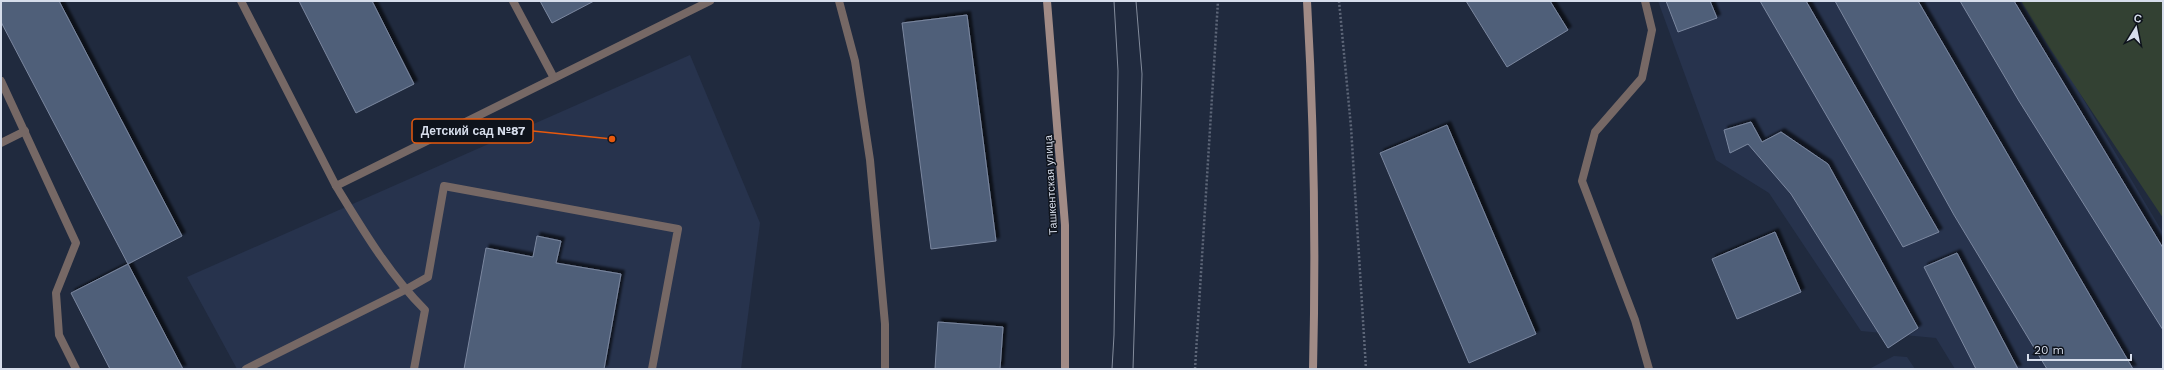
<svg xmlns="http://www.w3.org/2000/svg" width="2164" height="370" font-family="'Work Sans',sans-serif">
<defs>
<filter id="shadow"><feDropShadow dx="3.5" dy="-3.5" stdDeviation="1" flood-color="#0009"/></filter>
</defs>
<rect width="100%" height="100%" fill="#202a3e"/>
<g fill="#27334d">
<path d="M1658,1h367l138,232v136h-208l-19,-31 -75,-7 -92,-138 -53,-33z"/>
<path d="M690,55l70,168 -19,146h-504l-50,-92z"/>
<path d="M1894,356l13,1 8,12h-46z"/>
</g>
<path fill="#334133" d="M2021,1h142v217l-114,-171z"/>
<g fill="#505e79" stroke="#7b88a0" filter="url(#shadow)">
<path d="M1,1h58l123,235 -54,28 -127,-242z"/>
<path d="M299,1h73l42,83 -58,29z"/>
<path d="M540,1h54l-42,22z"/>
<path d="M1466,1h84l18,29 -61,37z"/>
<path d="M1666,1h44l7,17 -39,14z"/>
<path d="M1760,1h46l133,231 -36,15z"/>
<path d="M1835,1h83l215,368h-86l-93,-154z"/>
<path d="M1960,1h54l149,247v82l-144,-229z"/>
<path d="M967,15l29,226 -65,8 -29,-226z"/>
<path d="M1751,122l11,20 19,-10 47,32 90,164 -30,20 -97,-154 -43,-50 -18,9 -6,-23z"/>
<path d="M1447,125l89,209 -67,29 -89,-210z"/>
<path d="M1775,232l26,60 -64,27 -25,-60z"/>
<path d="M537,236l24,5 -5,22 65,11 -17,95h-140l22,-121 47,9z"/>
<path d="M1957,253l61,116h-42l-52,-102z"/>
<path d="M128,264l55,105h-73l-39,-76z"/>
<path d="M938,322l65,5 -3,42h-65z"/>
</g>
<g fill="none" stroke-linecap="round" stroke-linejoin="round">
<g stroke="#5d6678" stroke-width="2.5" stroke-dasharray="2 2" stroke-linecap="butt">
<path d="M1339,1l12,126 15,242"/>
<path d="M1195,369l23,-368"/>
</g>
<g stroke="#766865" stroke-width="8">
<path d="M241,1l95,185 374,-185"/>
<path d="M513,1l41,77"/>
<path d="M839,1l16,60 15,99 15,164v45"/>
<path d="M1645,1l7,29 -10,48 -47,54 -13,49 53,139 14,49"/>
<path d="M1,81l75,162 -20,50 3,42 17,34"/>
<path d="M1,143l24,-12"/>
<path d="M336,186c27,44 53,88 89,124l-11,59"/>
<path d="M246,369l159,-79 23,-13 16,-91 234,43 -26,140"/>
</g>
<g stroke="#a18b86" stroke-width="8">
<path d="M1047,1l18,224v144"/>
<path d="M1307,1c7,123 9,245 6,368"/>
</g>
<g stroke="#838c9c" stroke-width="1">
<path d="M1112,369l2,-34 4,-264 -4,-70"/>
<path d="M1133,369l9,-295 -6,-73"/>
</g>
</g>
<g text-anchor="middle" dominant-baseline="central" stroke-width="3" stroke-linejoin="round" paint-order="stroke">
<g font-size="11" fill="#d6ddeb" stroke="#0e131c">
<text transform="translate(1051 185) rotate(-93)">Ташкентская улица</text>
</g>
</g>
<path fill="none" stroke="#e8590c" stroke-width="1.5" d="M612 139L533 131"/>
<circle fill="#e8590c" stroke="#0e131c" stroke-width="1.5" cx="612" cy="139" r="4"/>
<rect fill="#0e131c" stroke="#e8590c" stroke-width="1.5" x="412" y="119" width="121" height="24" rx="4"/>
<g font-size="12" text-anchor="middle" font-weight="bold" fill="#d6ddeb">
<text x="473" y="135">Детский сад №87</text>
</g>
<rect width="2164" height="370" fill="none" stroke="#d6ddeb" stroke-width="4"/>
<g transform="translate(2136 28) rotate(10)" stroke="#0e131c" stroke-width="3" paint-order="stroke">
<path d="M0-3L7 15L0 10L-7 15Z" fill="#d6ddeb"/>
<text y="-6" font-size="11" font-weight="bold" text-anchor="middle" fill="#d6ddeb">С</text>
</g>
<path d="M2028 354v6h103v-6" fill="none" stroke="#d6ddeb" stroke-width="2"/>
<text x="2034" y="354" font-size="12" fill="#d6ddeb" stroke="#0e131c" stroke-width="3" paint-order="stroke">20 m</text>
</svg>
